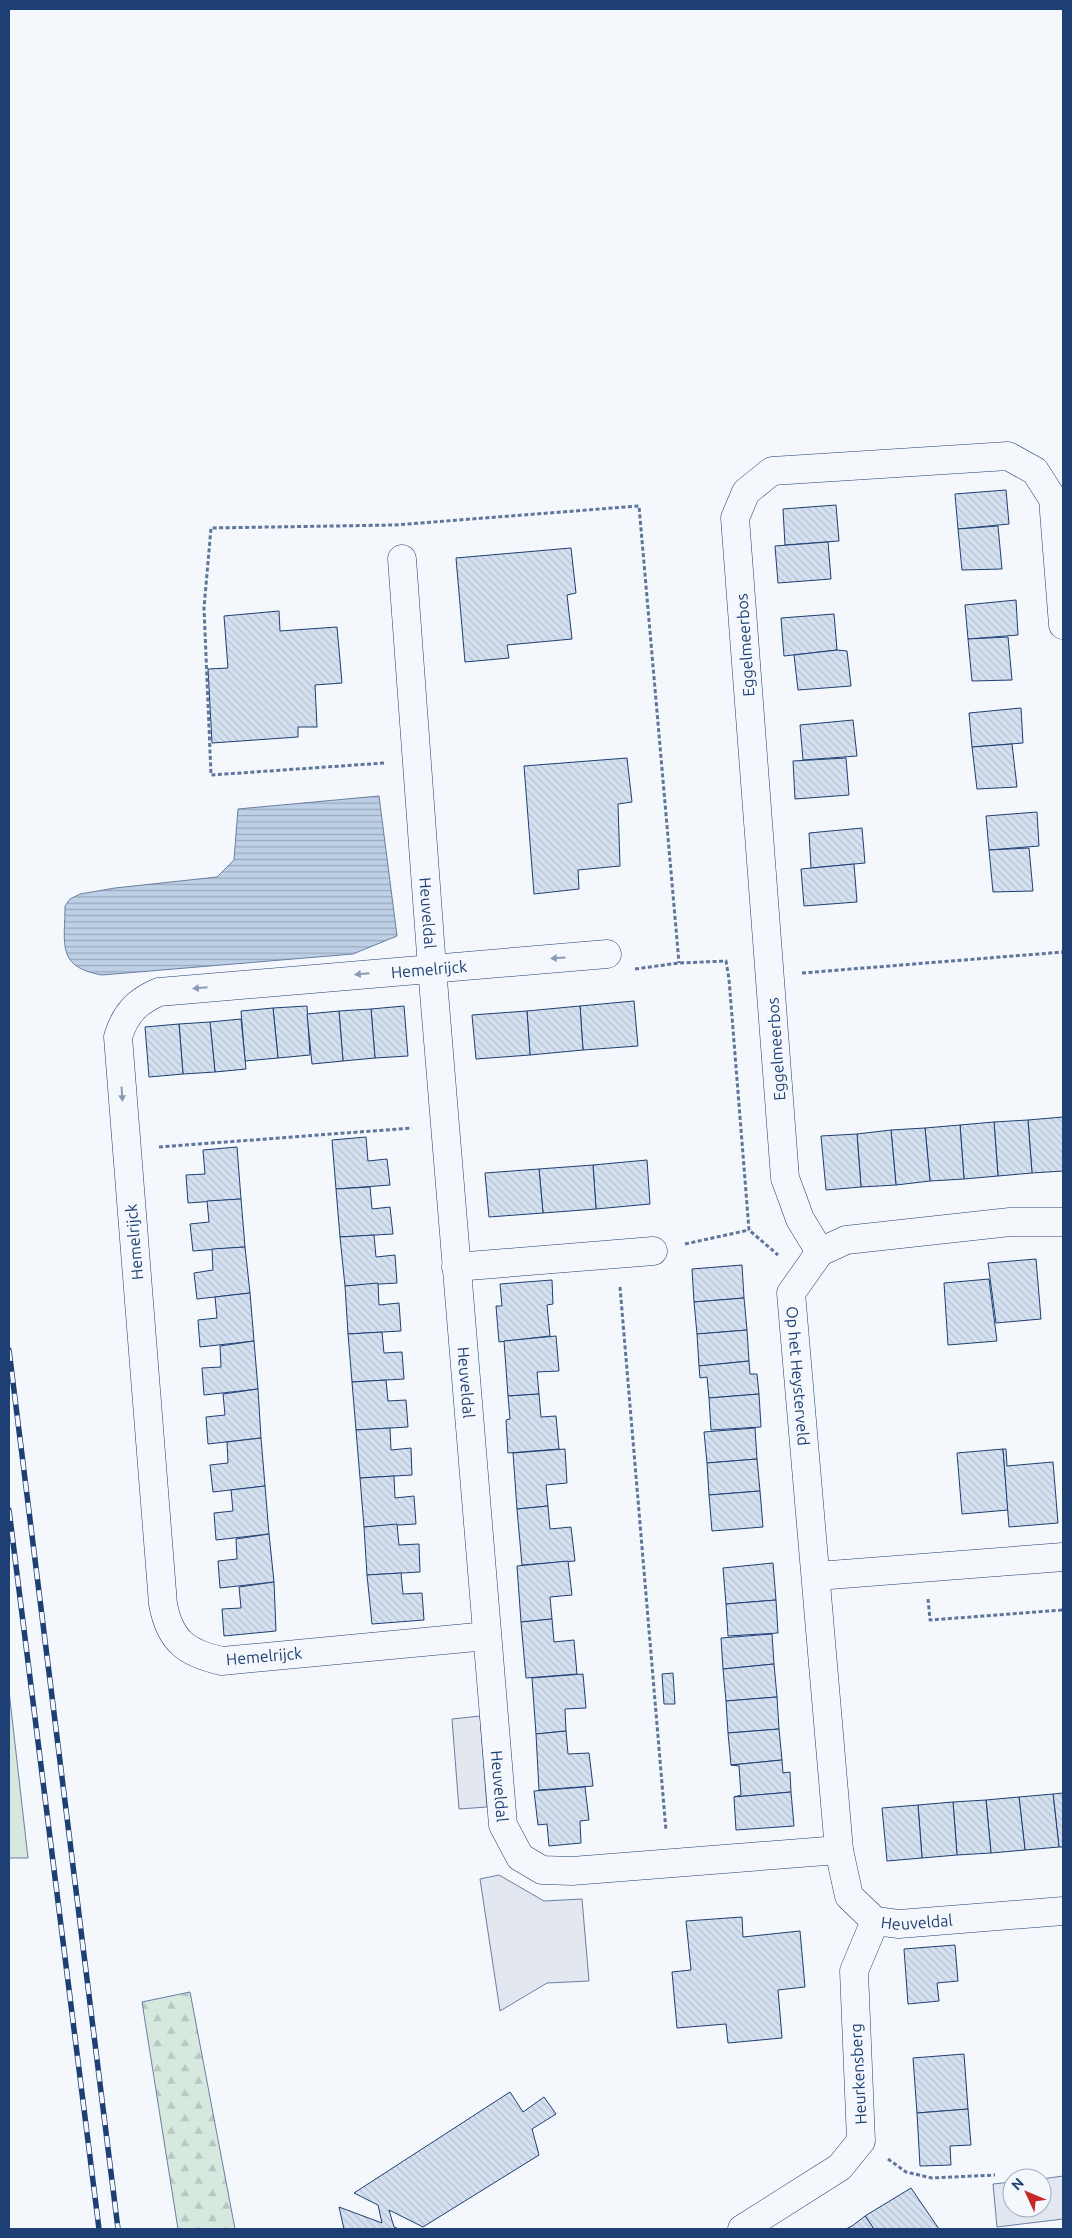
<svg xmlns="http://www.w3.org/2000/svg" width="1072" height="2238" font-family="Ubuntu,sans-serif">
<defs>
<pattern id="forest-firs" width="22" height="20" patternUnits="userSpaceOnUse" patternTransform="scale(1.25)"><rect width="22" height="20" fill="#d7e8df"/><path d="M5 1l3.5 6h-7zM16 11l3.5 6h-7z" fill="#b8c8c3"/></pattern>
<pattern id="water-rules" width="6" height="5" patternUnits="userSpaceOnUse" patternTransform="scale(1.25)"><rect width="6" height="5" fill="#bed0e5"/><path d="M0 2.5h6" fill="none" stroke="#9aaabe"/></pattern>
<pattern id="building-back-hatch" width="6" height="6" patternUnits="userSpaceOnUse" patternTransform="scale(1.25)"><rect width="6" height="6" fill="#d5e0f0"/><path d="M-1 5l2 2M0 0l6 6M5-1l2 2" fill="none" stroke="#b6c1d1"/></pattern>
</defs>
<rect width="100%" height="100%" fill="#f4f7fb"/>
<path fill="#d7e8df" stroke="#687fa3" d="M9,1691l19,167h-19z"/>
<path fill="url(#forest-firs)" stroke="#687fa3" d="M190,1992l45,237h-57l-36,-227z"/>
<g fill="#e3e8f0" stroke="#687fa3">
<path d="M480,1716l7,91 -28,2 -7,-90z"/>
<path d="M499,1875l45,26 38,-2 7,82 -42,2 -47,28 -20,-132z"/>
<path d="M1063,2176v43l-66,8 -4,-43 19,-2v26h30v-29z"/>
</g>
<path fill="url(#water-rules)" stroke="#687fa3" d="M379,796l18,140 -44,18 -251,21c-46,-8 -37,-31 -37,-69l5,-7 10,-5 35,-6 102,-11 17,-17 4,-51z"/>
<g fill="url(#building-back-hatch)" stroke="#1d3f73">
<path d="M1006,490l3,34 -51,5 -3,-35z"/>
<path d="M836,505l3,36 -54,4 -2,-36z"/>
<path d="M998,526l4,43 -40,1 -4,-41z"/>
<path d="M828,542l3,37 -53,4 -3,-37z"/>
<path d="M571,548l5,45 -9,2 5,44 -65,6 2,13 -44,4 -9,-104z"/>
<path d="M1016,600l2,35 -50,4 -3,-34z"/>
<path d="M279,611l1,20 57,-4 5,56 -27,2 2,42h-19v10l-86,6 -4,-74 20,-1 -4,-52z"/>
<path d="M834,614l3,36 -53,6 -3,-38z"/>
<path d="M1008,637l4,43 -40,1 -4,-42z"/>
<path d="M837,650l10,1 4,35 -53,4 -4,-35z"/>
<path d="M1021,708l2,35 -51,4 -3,-34z"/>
<path d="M853,720l4,36 -54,4 -3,-35z"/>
<path d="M1012,744l5,43 -40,2 -5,-42z"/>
<path d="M627,758l5,44 -14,2 2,62 -42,4 1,19 -45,5 -10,-128z"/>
<path d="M846,758l3,37 -54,4 -2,-38z"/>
<path d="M1037,812l2,34 -50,4 -3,-34z"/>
<path d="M862,828l3,35 -54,5 -2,-35z"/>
<path d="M1029,848l4,43 -40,1 -4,-42z"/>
<path d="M854,864l3,38 -53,4 -3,-37z"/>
<path d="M634,1001l4,45 -55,4 -3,-44z"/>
<path d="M307,1006l3,49 -32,3 -5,-50z"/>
<path d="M404,1006l4,50 -33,2 -4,-49z"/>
<path d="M580,1006l3,44 -53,5 -3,-44z"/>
<path d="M273,1008l5,50 -33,3 -4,-50z"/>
<path d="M371,1009l4,49 -32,3 -4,-50z"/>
<path d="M339,1011l4,50 -31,3 -5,-50z"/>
<path d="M527,1011l3,44 -54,4 -4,-44z"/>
<path d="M241,1019l5,50 -31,3 -5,-50z"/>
<path d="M210,1022l5,50 -32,2 -4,-50z"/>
<path d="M179,1024l4,50 -34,3 -4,-50z"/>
<path d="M1063,1117v54l-31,2 -4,-53z"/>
<path d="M1028,1120l4,53 -34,3 -4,-54z"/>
<path d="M994,1122l4,54 -34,3 -4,-54z"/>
<path d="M960,1125l4,54 -34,2 -5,-53z"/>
<path d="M925,1128l5,53 -34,4 -5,-55z"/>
<path d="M891,1130l5,55 -35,2 -4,-53z"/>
<path d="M857,1134l4,53 -35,3 -5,-54z"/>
<path d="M366,1137l2,24 19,-2 3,26 -54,4 -4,-49z"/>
<path d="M237,1147l4,52 -53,4 -2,-28 19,-1 -2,-24z"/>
<path d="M647,1160l3,44 -54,5 -3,-44z"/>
<path d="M593,1165l3,44 -53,4 -4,-44z"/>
<path d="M539,1169l4,44 -54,4 -4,-44z"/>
<path d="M370,1187l2,22 18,-2 3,27 -53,3 -4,-48z"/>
<path d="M241,1199l4,48 -52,4 -3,-27 19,-2 -2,-21z"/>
<path d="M374,1235l2,22 19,-2 2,28 -52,3 -5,-49z"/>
<path d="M245,1247l5,46 -53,6 -3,-26 19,-3 -1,-21z"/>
<path d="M1036,1259l5,60 -45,4 -8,-60z"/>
<path d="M742,1265l2,33 -50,4 -2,-33z"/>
<path d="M989,1279l8,62 -49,4 -4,-62z"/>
<path d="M552,1280l1,24 -6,1 3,31 -51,6 -3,-36h6l-2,-22z"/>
<path d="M378,1283l1,22 20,-2 2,28 -53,3 -3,-48z"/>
<path d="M250,1293l4,48 -54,6 -2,-27 19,-2 -2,-21z"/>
<path d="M744,1298l3,32 -50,4 -3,-32z"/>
<path d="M747,1330l2,31 -50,5 -2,-32z"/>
<path d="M382,1332l2,21 18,-1 2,27 -52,3 -4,-48z"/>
<path d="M556,1336l3,35 -22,1 2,22 -31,2 -4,-55z"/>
<path d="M254,1341l4,48 -54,6 -2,-27 19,-1 -1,-21z"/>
<path d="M749,1361l1,13h7l2,20 -50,4 -2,-21 -7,1 -1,-12z"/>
<path d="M386,1380l2,21 18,-1 2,27 -52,3 -4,-48z"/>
<path d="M258,1389l3,49 -53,6 -2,-27 19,-2 -2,-21z"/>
<path d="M539,1394l2,23 15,-1 3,33 -51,4 -2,-33 4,-1 -2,-23z"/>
<path d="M759,1394l2,33 -50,3 -2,-32z"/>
<path d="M390,1428l1,22 20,-2 1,27 -52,3 -4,-48z"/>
<path d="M755,1428l2,31 -50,4 -3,-31z"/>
<path d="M261,1438l4,48 -52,6 -3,-27 18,-2 -1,-21z"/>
<path d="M565,1449l2,34 -21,2 2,21 -31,3 -4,-56z"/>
<path d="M1003,1449l5,61 -46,4 -5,-61z"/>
<path d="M1003,1449h3l1,17 46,-4 5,61 -49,4z"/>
<path d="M757,1459l3,32 -51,4 -2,-32z"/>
<path d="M394,1476l1,22 19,-2 2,28 -52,3 -4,-49z"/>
<path d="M265,1486l4,48 -53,6 -2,-27 19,-2 -2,-21z"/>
<path d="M760,1491l3,36 -51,4 -3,-36z"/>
<path d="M548,1506l2,23 21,-2 4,34 -53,4 -5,-56z"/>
<path d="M397,1524l2,21 20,-1 1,28 -53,3 -3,-48z"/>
<path d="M269,1534l5,48 -54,6 -2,-27 19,-2 -1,-20z"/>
<path d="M568,1561l4,34 -22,2 2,22 -31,3 -4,-56z"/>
<path d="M773,1563l3,37 -50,4 -3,-36z"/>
<path d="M401,1573l2,21 19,-1 2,27 -52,4 -5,-49z"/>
<path d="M274,1582l2,49 -52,5 -2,-27 19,-1 -2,-21z"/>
<path d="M776,1600l2,33 -50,3 -2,-32z"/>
<path d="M552,1619l2,23 20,-2 3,34 -51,4 -5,-56z"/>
<path d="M772,1634l2,30 -51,5 -2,-31z"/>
<path d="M774,1664l3,33 -51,4 -3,-32z"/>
<path d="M673,1673l2,31h-11l-2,-30z"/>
<path d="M583,1674l3,34 -21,1 1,22 -30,3 -4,-56z"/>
<path d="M777,1697l2,32 -51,4 -2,-32z"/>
<path d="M779,1729l3,31 -51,5 -3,-32z"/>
<path d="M566,1731l2,23 21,-1 4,33 -54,4 -3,-56z"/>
<path d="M782,1760l1,13 7,-1 1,20 -57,5 7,-2 -2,-29 -8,-1z"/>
<path d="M585,1787l4,33 -9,1 1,22 -32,3 -2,-22 -9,1 -4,-34z"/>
<path d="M791,1792l3,34 -58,4 -2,-33z"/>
<path d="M1063,1793v54h-4l-6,-53z"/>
<path d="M1053,1794l6,53 -34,3 -6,-53z"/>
<path d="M1019,1797l6,53 -34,3 -5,-53z"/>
<path d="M986,1800l5,53 -34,2 -4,-53z"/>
<path d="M953,1802l4,53 -35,3 -4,-53z"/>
<path d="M918,1805l4,53 -35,3 -5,-53z"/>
<path d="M742,1917l1,20 57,-6 5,56 -27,3 4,48 -54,5 -2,-19 -49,4 -5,-56 19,-2 -5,-49z"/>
<path d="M955,1945l3,36 -21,2 2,18 -31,3 -4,-55z"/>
<path d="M964,2054l4,55 -51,4 -4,-55z"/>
<path d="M510,2092l13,20 21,-15 12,17 -24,15 7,26 -116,72 -34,-17 5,17 5,2h-55l-5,-22 43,16 -4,-18 -24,-12z"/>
<path d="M968,2109l3,36 -21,1 1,19 -31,1 -3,-53z"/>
<path d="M911,2188l28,41h-65l-9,-13z"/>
<path d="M865,2216l9,13h-28l6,-3z"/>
</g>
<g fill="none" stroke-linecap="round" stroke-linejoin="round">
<g stroke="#1d3f73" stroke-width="29">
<g id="minor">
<path id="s1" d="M402,559l30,409 71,857 17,32 22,13 30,1 267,-21"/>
<path id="s2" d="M1063,1222h-53l-164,18 -26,12 -29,41 48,557 10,46 26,25 24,3 164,-13"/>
<path d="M820,1252l-20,-33 -15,-41 -50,-660 11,-26 26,-21 236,-15 27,15 18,28 10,126"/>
<path d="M456,1267l197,-16"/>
<path d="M817,1576l246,-19"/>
<path id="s3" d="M487,1636l-265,25c-36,-8 -52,-20 -59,-57l-45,-567c7,-23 19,-36 41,-45l448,-38"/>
<path d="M742,2229l98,-62 21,-26 -7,-170 21,-50"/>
</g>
</g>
<g stroke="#5e769c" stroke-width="3" stroke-dasharray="4 2.5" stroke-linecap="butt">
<path d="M384,763l-173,12 -7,-167 7,-80 183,-3 245,-19 40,457"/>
<path d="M635,969l44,-6 47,-2 3,18 20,251 29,25"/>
<path d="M802,973l261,-21"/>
<path d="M159,1147l253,-19"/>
<path d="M685,1244l64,-14"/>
<path d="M620,1287l46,544"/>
<path d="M928,1599l2,21 133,-10"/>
<path d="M888,2159l18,13 26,6 63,-3"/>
</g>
<use href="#minor" stroke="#f4f7fb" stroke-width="28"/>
<g stroke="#1d3f73" stroke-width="5.5">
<g id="rail">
<path d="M9,1350l109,879"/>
<path d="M9,1510l90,719"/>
</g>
</g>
<use href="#rail" stroke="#f4f7fb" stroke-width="4" stroke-dasharray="11" stroke-linecap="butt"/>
</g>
<defs><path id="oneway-solid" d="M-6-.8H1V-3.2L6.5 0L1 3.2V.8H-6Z" transform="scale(1.25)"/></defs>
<g fill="#889bb7">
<use href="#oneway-solid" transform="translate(558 958) rotate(176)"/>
<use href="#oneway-solid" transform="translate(362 974) rotate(175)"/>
<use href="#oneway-solid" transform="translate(200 988) rotate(175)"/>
<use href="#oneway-solid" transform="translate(122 1094) rotate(86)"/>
</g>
<g text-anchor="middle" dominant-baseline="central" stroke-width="4" stroke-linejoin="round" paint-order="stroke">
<g font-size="16" fill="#1d3f73" stroke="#f4f7fb">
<text transform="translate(745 645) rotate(-94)">Eggelmeerbos</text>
<text stroke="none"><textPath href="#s1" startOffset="355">Heuveldal</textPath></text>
<text stroke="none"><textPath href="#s3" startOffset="1258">Hemelrijck</textPath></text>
<text transform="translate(776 1049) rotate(-94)">Eggelmeerbos</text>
<text transform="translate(134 1242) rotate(-95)">Hemelrijck</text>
<text stroke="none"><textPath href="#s2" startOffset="380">Op het Heysterveld</textPath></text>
<text stroke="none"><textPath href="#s1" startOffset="826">Heuveldal</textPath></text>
<text transform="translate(264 1656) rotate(-5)">Hemelrijck</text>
<text stroke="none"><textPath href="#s1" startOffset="1231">Heuveldal</textPath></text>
<text stroke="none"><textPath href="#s2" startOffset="981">Heuveldal</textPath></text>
<text transform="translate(858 2074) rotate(-93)">Heurkensberg</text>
</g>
</g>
<rect width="1072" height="2238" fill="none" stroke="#1d3f73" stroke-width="20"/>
<g transform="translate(1027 2193) rotate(314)"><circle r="24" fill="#f4f7fb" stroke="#9eadc5"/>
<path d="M0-4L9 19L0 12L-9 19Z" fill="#c62828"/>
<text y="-8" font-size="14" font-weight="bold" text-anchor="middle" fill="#1d3f73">N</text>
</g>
</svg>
